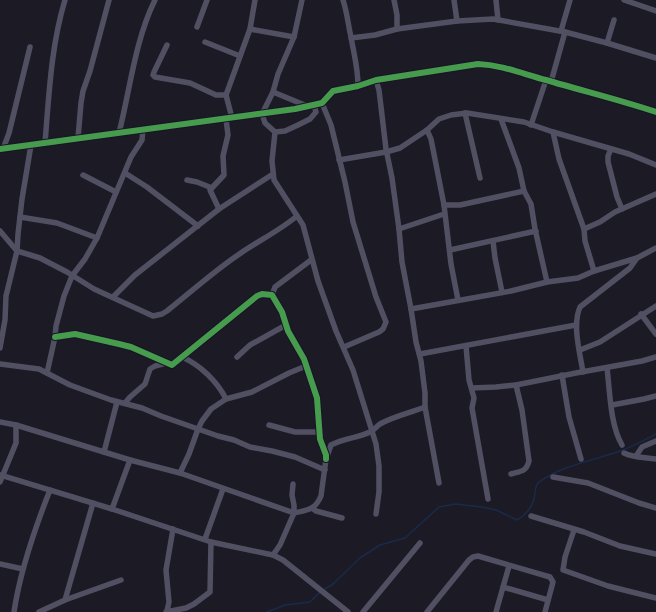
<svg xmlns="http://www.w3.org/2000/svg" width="656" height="612" font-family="Mulish,sans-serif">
<rect width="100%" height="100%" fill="#1c1a24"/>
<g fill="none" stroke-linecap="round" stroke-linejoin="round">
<g stroke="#192b4a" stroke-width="1.5">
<path d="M323,590l10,-6 27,-26 20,-13 25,-7 34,-31 16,-3 27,3 14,3 21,10c8,-4 15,-13 17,-21 2,-8 0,-15 8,-19 23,-15 49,-19 75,-28 14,-4 26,-11 39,-18"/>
<path d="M267,612l18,-7 25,-3 10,-10"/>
</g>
<g stroke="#515063" stroke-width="5.5">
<path d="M302,0l-8,37 -16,37 -5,18 -11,22 3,9 10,9 10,-1 13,-6 12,-6 6,-7 -2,-7"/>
<path d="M343,0c4,12 5,24 8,37 3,18 7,30 7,49"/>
<path d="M394,0l3,15v14"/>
<path d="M454,0l3,21"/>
<path d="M496,0l2,20"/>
<path d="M624,0l32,11"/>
<path d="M197,27l10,-27"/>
<path d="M250,29l44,8"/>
<path d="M561,31l9,-31"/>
<path d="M351,38l24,-3 22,-6 60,-8 36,-2 72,13 42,11 49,15"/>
<path d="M205,42l35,14"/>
<path d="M607,43l7,-23"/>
<path d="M167,45l-13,27 -1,3 2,2 35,6 26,12h10"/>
<path d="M376,80l3,10 7,59 6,29 7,51 3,33 9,47 5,33 5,19 4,32v14l14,76"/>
<path d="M551,82l14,-50"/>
<path d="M273,92l34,14"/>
<path d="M322,103l9,22 14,57 8,40 23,75 10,25 -3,7 -4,3 -35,15"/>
<path d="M465,113l15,65"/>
<path d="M232,118l-6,-23 24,-66 5,-29"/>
<path d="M501,119l18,49 5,23 7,13 4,25 12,53"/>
<path d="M531,125l15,-45"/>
<path d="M427,130l4,9 13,66 7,59 7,36"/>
<path d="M275,132l-3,29 2,19 29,45 15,56 18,50 17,39 23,74 3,22v26l-3,22"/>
<path d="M553,132l6,27 25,70 1,12 9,30"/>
<path d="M119,133c11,-43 16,-93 36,-133"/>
<path d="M78,138l3,-35 2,-12 7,-20 19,-71"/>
<path d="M45,143c4,-48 6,-97 20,-143"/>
<path d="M0,149l295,-40 27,-6 11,-12 25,-5 18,-6 102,-16c24,1 45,10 68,16 37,11 74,20 110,32"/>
<path d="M3,149l6,-16 21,-86"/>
<path d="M611,149l-3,7v6l9,35 5,12"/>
<path d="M339,160l47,-8 14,-4 27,-18 12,-11 12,-4 16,-2 57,9 29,10 76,22 27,11"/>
<path d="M125,173l22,14 51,39"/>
<path d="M83,175l33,17"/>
<path d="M187,180l10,2 15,6"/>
<path d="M444,205h16l64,-14"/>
<path d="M219,209l-9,-19 14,-15 -1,-19 5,-21 -2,-16"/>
<path d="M20,217l37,6 40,15"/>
<path d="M399,229l45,-15"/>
<path d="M584,229l16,-7 15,-10 41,-18"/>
<path d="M0,231l17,20 23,7 27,14 27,17 59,27 9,-2 5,-3c24,-19 46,-39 71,-56 20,-14 41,-24 59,-39"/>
<path d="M493,241l2,17 7,34"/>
<path d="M450,250l86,-19"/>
<path d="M272,295l3,-8 36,-27"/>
<path d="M113,297l22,-22 84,-66 54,-35"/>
<path d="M411,309l100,-18 36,-9 31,-4 16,-7 43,-13"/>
<path d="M641,314l15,20"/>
<path d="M55,337l20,-3 44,10 12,3 41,18 85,-69 5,-2 10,1 10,17 6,19 16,28 13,39 3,41 6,16v4"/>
<path d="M466,346l3,34 5,18 -2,10 16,91"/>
<path d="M0,348l5,-28 1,-24 11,-45 1,-17 4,-35 9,-54"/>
<path d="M580,350l20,-8 56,-36"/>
<path d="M420,354l156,-29"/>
<path d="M182,357c18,8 35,24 44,42"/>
<path d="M237,357l13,-12 36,-20"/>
<path d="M0,364l39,5 31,16 41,15 31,8 19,8 57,20 16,4 16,7 22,4 23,6 30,13"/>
<path d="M607,368c3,24 3,56 15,77"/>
<path d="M583,372c-3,-19 -11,-47 -3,-65l50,-39 7,-10 19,-10"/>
<path d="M47,373l8,-36 1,-11 8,-30 8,-20 13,-17 12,-21 34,-81 11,-17 1,-11"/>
<path d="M562,375l7,42 12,42"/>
<path d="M472,388l24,-1 20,-2 60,-12 66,-12 14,-4"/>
<path d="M125,403l5,-6 15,-13 5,-15 5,-3 11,-3"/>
<path d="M612,405l32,-6 12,-3"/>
<path d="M0,422l16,3 114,35 -18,49"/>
<path d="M269,425l26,7h24"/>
<path d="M104,452l13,-50"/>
<path d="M624,453c10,5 21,4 32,6"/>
<path d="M636,456l6,-9 14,-6"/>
<path d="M130,460l50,13 114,40c14,-3 21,-3 27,-17l5,-37 5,-14c13,-7 27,-7 39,-13 4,-2 7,-6 10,-8 14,-8 30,-11 45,-17"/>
<path d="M180,473l9,-19 9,-25 4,-8 9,-12 15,-10 26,-7 37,-19 17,-7"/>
<path d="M511,474c10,-3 15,-2 18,-13l-7,-51 -6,-25"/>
<path d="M0,475l112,34 99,33 62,13 10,5 65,52"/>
<path d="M553,477l35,6 51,20 17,5"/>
<path d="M0,482l16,-39v-18"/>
<path d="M312,508l4,3 26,7"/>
<path d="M531,516l53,16 36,14 36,8"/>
<path d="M574,530l-9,27 -2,13 45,16 48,12"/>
<path d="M205,539l18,-50"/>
<path d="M273,555l7,-10 14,-32v-8l-2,-10 1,-11"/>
<path d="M0,564l23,5"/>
<path d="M503,587l45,13"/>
<path d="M65,600l56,-20"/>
<path d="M167,611l2,-9 -3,-32 7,-41"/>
<path d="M14,612c6,-41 21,-84 36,-122"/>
<path d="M39,612l26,-12 28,-97"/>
<path d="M166,612l20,-4 8,-4 16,-12 1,-50"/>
<path d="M363,612l57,-69"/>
<path d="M427,612l42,-52 4,-3 5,-1 72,21 3,5 -8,30"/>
<path d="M496,612l13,-46"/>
</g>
<g stroke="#181529" stroke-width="8">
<g id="cycleway">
<path d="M0,149l295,-40 27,-6 11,-12 25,-5 18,-6 102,-16c24,1 45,10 68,16 37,11 74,20 110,32"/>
<path d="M55,337l20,-3 44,10 12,3 41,18 85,-69 5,-2 10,1 10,17 6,19 16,28 13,39 3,41 6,16v4"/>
</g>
</g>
<use href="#cycleway" stroke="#469c4c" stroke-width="6"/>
</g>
</svg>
